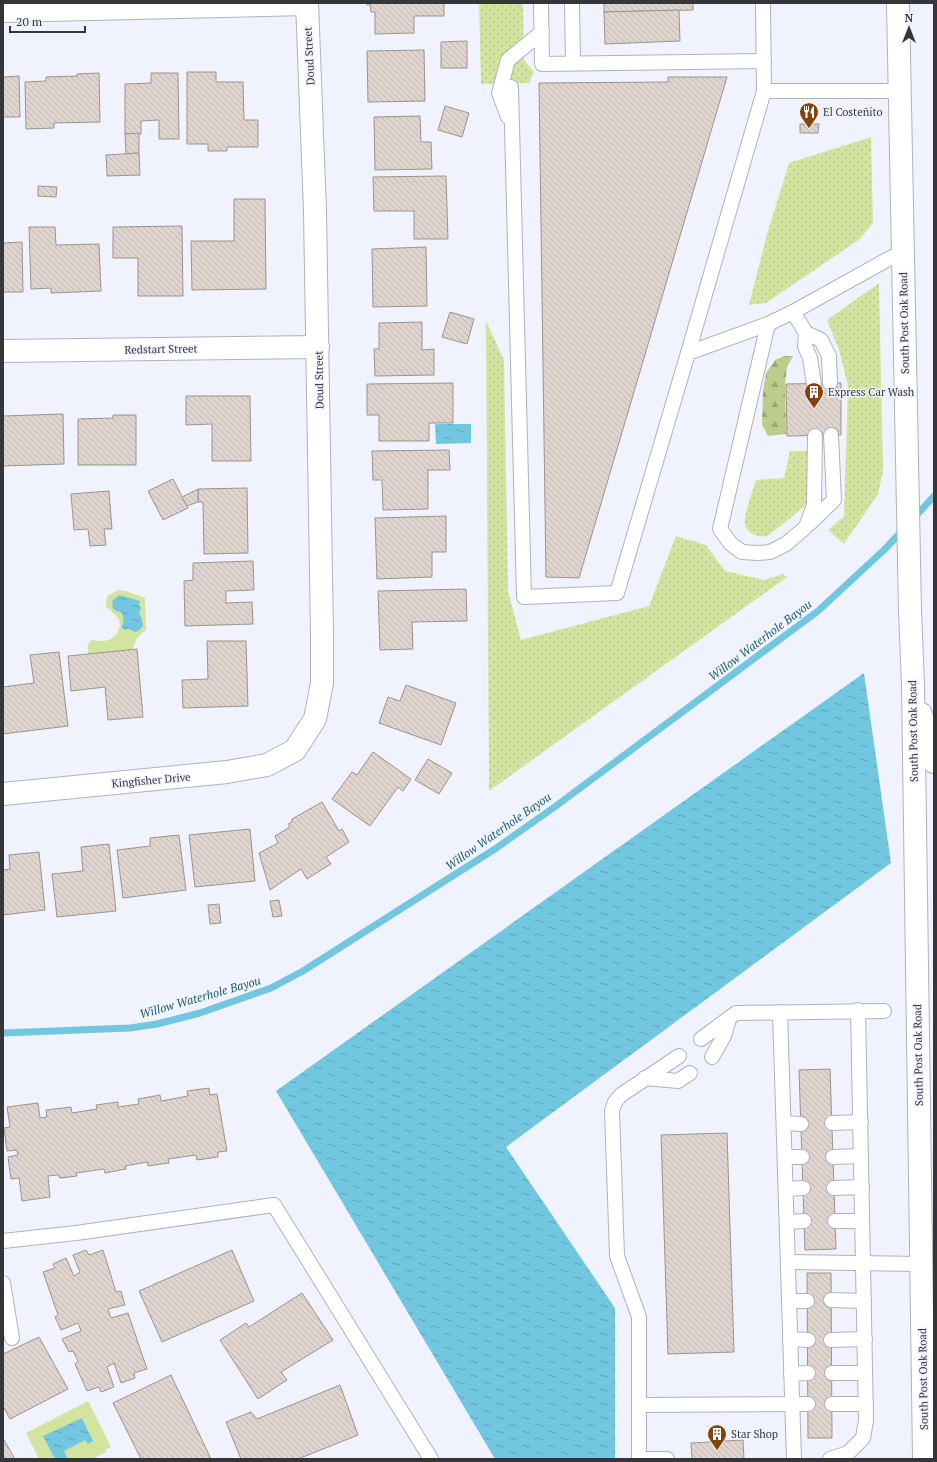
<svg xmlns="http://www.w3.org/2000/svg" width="937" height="1462" font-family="'PT Serif',serif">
<defs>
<pattern id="grass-dots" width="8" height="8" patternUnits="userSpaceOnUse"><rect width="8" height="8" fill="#d3e4a1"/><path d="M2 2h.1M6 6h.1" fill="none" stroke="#b6c48b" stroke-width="1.8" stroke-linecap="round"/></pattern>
<pattern id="forest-firs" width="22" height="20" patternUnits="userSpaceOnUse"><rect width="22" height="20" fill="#bccd8b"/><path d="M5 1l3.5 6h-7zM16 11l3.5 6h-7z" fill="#9aa773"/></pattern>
<pattern id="water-ripples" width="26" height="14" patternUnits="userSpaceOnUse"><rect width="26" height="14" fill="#71c7df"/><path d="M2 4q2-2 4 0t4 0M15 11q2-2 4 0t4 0" fill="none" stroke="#5ea2b6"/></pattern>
<pattern id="building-back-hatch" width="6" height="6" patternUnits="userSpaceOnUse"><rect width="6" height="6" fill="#dfd5ce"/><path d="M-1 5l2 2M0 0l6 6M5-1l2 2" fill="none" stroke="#c0b7b2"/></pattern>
</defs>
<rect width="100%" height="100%" fill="#f0f3fd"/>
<g fill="url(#grass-dots)">
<path d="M479,3h44l1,57 10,12 -5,11 -48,1z"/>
<path d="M871,137l2,86 -13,16 -94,64 -17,2 18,-71 22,-71z"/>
<path d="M879,283l4,188 -5,23 -34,50 -16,-14 16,-14 4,-130 -9,-36 -12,-30z"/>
<path d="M486,321l18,39 4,231 13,49 128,-34 27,-70 30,9 19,26 39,9 19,-6 4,3 -298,214z"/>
<path d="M790,451h18c0,13 4,42 -3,54 -2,3 -35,30 -38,31 -9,2 -20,-2 -22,-12 -2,-8 8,-34 11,-44l28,-2z"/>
</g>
<path fill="url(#forest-firs)" d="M784,356h9l-6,11 -2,17 1,50 -18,2 -6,-11 1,-34 3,-18 9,-13z"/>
<g fill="#d3e4a1">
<path d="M118,590l8,1 19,7 1,32 -9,8 -5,12 -44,4v-9l2,-4c5,-2 8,1 13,0 10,0 21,-12 15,-23 -3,-4 -8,-8 -12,-11l1,-11z"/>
<path d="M88,1401l23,46 -6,3 1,2 -14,7h-53l-13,-26z"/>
</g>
<g fill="url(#water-ripples)">
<path d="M435,424h36v19l-35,1z"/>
<path d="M118,596h5l17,5 -1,4 2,3 -2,5 3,6 1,7 -5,5 -3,1 -6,-3 -4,1 -3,-3c2,-6 2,-10 -1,-15l-5,-1 -3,-3 -1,-7z"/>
<path d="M864,673l27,190 -385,284 109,161v151h-120l-219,-368z"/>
<path d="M82,1418l11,23 -5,3 -3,-4 -21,11 4,8h-13l-12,-23z"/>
</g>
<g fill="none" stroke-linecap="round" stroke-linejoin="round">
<g stroke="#71c7df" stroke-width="7">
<path d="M914,518l20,-22"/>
<path d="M3,1033l127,-5 27,-4 43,-11 37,-13 34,-12 32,-17 192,-122 61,-43 262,-195 66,-61 20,-21"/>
</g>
</g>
<g fill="url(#building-back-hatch)" stroke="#9c938d">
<path d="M367,3h77v13h-30v17l-39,1v-22h-4l-1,-7h-3z"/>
<path d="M604,3h89v7l-89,2z"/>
<path d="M679,10l1,31 -75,3 -1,-32z"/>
<path d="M467,41v27h-26v-26z"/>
<path d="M424,50l1,51 -57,1 -1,-51z"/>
<path d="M187,72h29v10h27l1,38h14v27h-31v4h-19v-7h-21z"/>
<path d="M99,73l1,49 -46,1v5l-28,1 -1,-47 21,-1v-4l31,-1v-2z"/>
<path d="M151,73h27l1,66h-20v-19l-18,1v13h-16v-50l26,-1z"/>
<path d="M19,76l1,41h-17v-40z"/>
<path d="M668,77h59l-148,501 -33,-1 -7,-494 129,-1z"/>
<path d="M445,106l24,7 -7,24 -24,-7z"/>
<path d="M420,116l1,26h10l1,27 -57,1 -1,-53z"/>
<path d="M800,124h19l-1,9h-18z"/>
<path d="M139,133v20l-13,1 -1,-20z"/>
<path d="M139,153l1,22 -33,1 -1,-21z"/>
<path d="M446,176l2,63h-34v-28h-40l-1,-34z"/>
<path d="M38,186l19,1 -1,10 -18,-1z"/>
<path d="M234,199h31l1,90 -74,1 -1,-49h43z"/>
<path d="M182,226l1,70h-45v-38h-25v-31z"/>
<path d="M29,227h26l1,18 43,-1 2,47 -50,2v-5l-20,1z"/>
<path d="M22,242l1,50h-20v-49z"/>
<path d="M426,247l1,59 -54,1 -1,-58z"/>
<path d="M450,312l24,7 -7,25 -25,-7z"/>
<path d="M422,322v28l12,-1v26l-59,1 -1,-27h5v-26z"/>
<path d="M453,383v40h-24v18h-50v-26h-12v-31z"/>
<path d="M841,383v52l-54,1 -1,-52z"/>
<path d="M186,396h64l1,65h-39v-37l-26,1z"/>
<path d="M63,414l1,50 -61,2v-50z"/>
<path d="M113,415h23v50h-58v-46l35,-1z"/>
<path d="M449,450l1,20h-22v39l-45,1 -1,-30h-9l-1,-29z"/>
<path d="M173,479l15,29 -25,12 -15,-29z"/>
<path d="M247,488l1,65 -44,1 -1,-52h-5v-13z"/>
<path d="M198,489v13l-11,4 -5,-9z"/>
<path d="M109,491l3,38h-8l2,16 -16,1 -2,-17 -14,1 -3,-36z"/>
<path d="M446,516v36h-14v25l-55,2 -2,-61z"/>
<path d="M253,561l1,29 -28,1v12l26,-1 1,22 -68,2 -1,-45 9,-1v-17z"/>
<path d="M466,589l1,32 -55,1 1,27 -33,1 -2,-59z"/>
<path d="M207,641h39l2,65 -65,2 -1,-28 26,-1z"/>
<path d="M137,649l6,68 -35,3 -3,-33 -34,4 -3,-35z"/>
<path d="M59,652l9,74 -65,8v-47l31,-4 -4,-28z"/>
<path d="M406,685l50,18 -15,42 -62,-22 9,-26 12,4z"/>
<path d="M373,752l38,27 -8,12 -5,-4 -28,39 -38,-27 20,-27 5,3z"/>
<path d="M428,759l24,14 -13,21 -24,-14z"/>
<path d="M322,802l17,29 3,-2 7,13 -23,15 5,7 -24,15 -6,-10 -31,21 -11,-37 19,-10 -3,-7 15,-9 -2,-3 4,-2v-3z"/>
<path d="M250,829l5,52 -60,6 -6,-52z"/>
<path d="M179,835l7,55 -63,8 -6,-48 33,-4v-8z"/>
<path d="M109,844l7,67 -59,6 -5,-43 31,-3 -2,-24z"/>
<path d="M39,852l6,58 -42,5v-45l7,-1 -1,-14z"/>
<path d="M279,900l3,16 -9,1 -3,-16z"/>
<path d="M219,904l2,19 -11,1 -2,-19z"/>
<path d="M830,1069l6,180 -31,1 -6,-180z"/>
<path d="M209,1088l1,7 7,-1 10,57 -9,1v5l-21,3 -1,-5 -28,4 1,4 -21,3 -1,-4 -22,4 1,3 -21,4 -1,-4 -28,4 1,3 -17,2 -2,-3 -10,1 2,21 -28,4 -3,-23 -8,1 -3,-22 10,-2 -1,-5 -10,1 -3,-23 6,-1 -3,-20 31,-4 2,15 7,-1 -1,-7 25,-3 1,6 25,-4 -1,-4 22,-3v5l21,-3 -1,-5 22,-4 1,6 27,-5 -1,-5z"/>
<path d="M727,1133l7,219 -66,2 -7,-219z"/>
<path d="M86,1250l3,5 14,-5 13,42 5,-1 4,14 -17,4 3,9 17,-5 19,56 -13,4 1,5 -14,5 -7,-20 -7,4 7,20 -13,5 -2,-5 -12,4 -12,-27 3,-3 -5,-10 -4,1 -7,-13 19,-8 -3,-8 -17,7 -6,-13 3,-2 -15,-43 12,-4 -2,-4 13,-6 8,18 6,-4 -7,-17z"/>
<path d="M232,1250l22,51 -92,41 -23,-51z"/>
<path d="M807,1273h24l1,165h-24z"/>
<path d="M302,1293l31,47 -52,32 6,8 -29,19 -38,-59 26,-17 3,4z"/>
<path d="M39,1337l29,52 -58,30 -7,-13v-52z"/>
<path d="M171,1375l40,84h-70l-28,-56z"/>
<path d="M340,1385l18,50 -60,24h-57l-15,-37 25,-10 6,7z"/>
<path d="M3,1438l12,21h-12z"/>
<path d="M743,1440l1,19h-52l-1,-16z"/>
</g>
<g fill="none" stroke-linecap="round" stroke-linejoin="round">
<g stroke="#afb2bc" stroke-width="16">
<g id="lane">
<path d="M541,3l1,61 222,-3"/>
<path d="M572,4l1,59"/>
<path d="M511,87l13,510 93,-4 71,-240 80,-29 25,-12 110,-61"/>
<path d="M764,91h136"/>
<path d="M508,117l-9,-24 9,-33 34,-28"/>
<path d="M793,312l13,21 -1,13 5,12 4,26"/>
<path d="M768,324l-48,205 11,15 11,8 16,1 12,-1 16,-8 20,-17 8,-22 1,-69"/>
<path d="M806,333l15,7 8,16 1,27"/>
<path d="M688,353l76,-262 -1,-88"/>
<path d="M809,524l25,-24 -3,-65"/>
<path d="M780,1012l14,447"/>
<path d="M701,1039l35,-26 148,-2"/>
<path d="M712,1057l12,-21 5,-17"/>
<path d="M645,1078l33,3 12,-8"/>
<path d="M784,1123l17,1"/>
<path d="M832,1123l29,-1"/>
<path d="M785,1157h17"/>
<path d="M833,1157l28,-1"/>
<path d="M834,1188l28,-1"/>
<path d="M786,1189l17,-1"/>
<path d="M835,1221h27"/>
<path d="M787,1222l17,-1"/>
<path d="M3,1241l73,-8 198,-28 157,254"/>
<path d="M788,1262l133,2"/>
<path d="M3,1283l9,55"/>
<path d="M831,1300l33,1"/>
<path d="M789,1301h18"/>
<path d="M790,1339l18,1"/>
<path d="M831,1340l34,-1"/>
<path d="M832,1373h33"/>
<path d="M791,1374l17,-1"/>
<path d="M832,1404h34"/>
<path d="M639,1405l169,-1"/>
<path d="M639,1459v-142l-22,-61 -5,-145 3,-9 6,-7 58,-39"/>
<path d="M639,1459h28"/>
<path d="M830,1459l18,-6 15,-15 3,-18 -8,-410"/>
</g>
</g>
<g stroke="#afb2bc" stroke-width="24">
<g id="street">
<path d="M3,11l304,-7"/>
<path d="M3,351l315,-4"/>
<path d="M3,794l224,-22 40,-7 28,-15 20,-31 7,-36v-49l-7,-423 -8,-208"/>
</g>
</g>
<g stroke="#afb2bc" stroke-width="24">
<g id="highway">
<path d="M898,3l12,608 3,73 11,775"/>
<path d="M921,714l13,48"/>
</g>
</g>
<use href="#lane" stroke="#fff" stroke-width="14"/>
<use href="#street" stroke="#fff" stroke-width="22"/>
<use href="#highway" stroke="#fff" stroke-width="22"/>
</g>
<defs>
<g id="restaurant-pin" transform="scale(1)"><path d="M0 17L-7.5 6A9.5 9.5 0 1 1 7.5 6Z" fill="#83430a" stroke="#f0f3fd"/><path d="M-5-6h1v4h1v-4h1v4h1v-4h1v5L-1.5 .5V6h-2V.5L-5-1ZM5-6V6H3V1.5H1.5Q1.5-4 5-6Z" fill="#fff"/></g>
<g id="building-pin" transform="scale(1)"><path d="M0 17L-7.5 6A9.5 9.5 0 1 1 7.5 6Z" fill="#83430a" stroke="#f0f3fd"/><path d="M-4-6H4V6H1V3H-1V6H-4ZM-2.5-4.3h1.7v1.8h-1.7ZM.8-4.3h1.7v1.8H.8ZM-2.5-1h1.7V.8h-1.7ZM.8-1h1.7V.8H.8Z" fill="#fff"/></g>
</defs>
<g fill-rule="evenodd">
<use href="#restaurant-pin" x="809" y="112"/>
<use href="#building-pin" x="814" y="392"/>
<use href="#building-pin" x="717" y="1434"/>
</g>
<g text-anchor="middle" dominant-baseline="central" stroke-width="3" stroke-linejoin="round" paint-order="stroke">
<g font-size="11" fill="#35363a" stroke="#f0f3fd">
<text transform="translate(309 56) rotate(-93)">Doud Street</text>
<text transform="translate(904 323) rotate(-91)">South Post Oak Road</text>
<text transform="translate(161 349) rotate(-1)">Redstart Street</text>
<text transform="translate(319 380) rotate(-91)">Doud Street</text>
<text transform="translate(913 731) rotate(-91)">South Post Oak Road</text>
<text transform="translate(151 780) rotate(-5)">Kingfisher Drive</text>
<text transform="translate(918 1055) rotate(-91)">South Post Oak Road</text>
<text transform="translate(923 1379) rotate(-91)">South Post Oak Road</text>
</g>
<g font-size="11" fill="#35363a" stroke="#f0f3fd" text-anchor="start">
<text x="823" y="112">El Costeñito</text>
<text x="828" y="392">Express Car Wash</text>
<text x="731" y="1434">Star Shop</text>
</g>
<g font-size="12" font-style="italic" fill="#175d6f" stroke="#f0f3fd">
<text transform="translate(760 640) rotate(-37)">Willow Waterhole Bayou</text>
<text transform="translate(498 831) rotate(-35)">Willow Waterhole Bayou</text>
<text transform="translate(200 997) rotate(-16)">Willow Waterhole Bayou</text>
</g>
</g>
<rect width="937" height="1462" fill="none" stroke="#35363a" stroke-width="8"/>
<g transform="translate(909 28)" stroke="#f0f3fd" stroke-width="3" paint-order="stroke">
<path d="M0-3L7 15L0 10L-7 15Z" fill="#35363a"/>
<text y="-6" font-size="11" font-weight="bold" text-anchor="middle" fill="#35363a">N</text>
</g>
<path d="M10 26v6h75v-6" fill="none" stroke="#35363a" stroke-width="2"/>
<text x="16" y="26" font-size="12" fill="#35363a" stroke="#f0f3fd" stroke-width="3" paint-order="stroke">20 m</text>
</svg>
